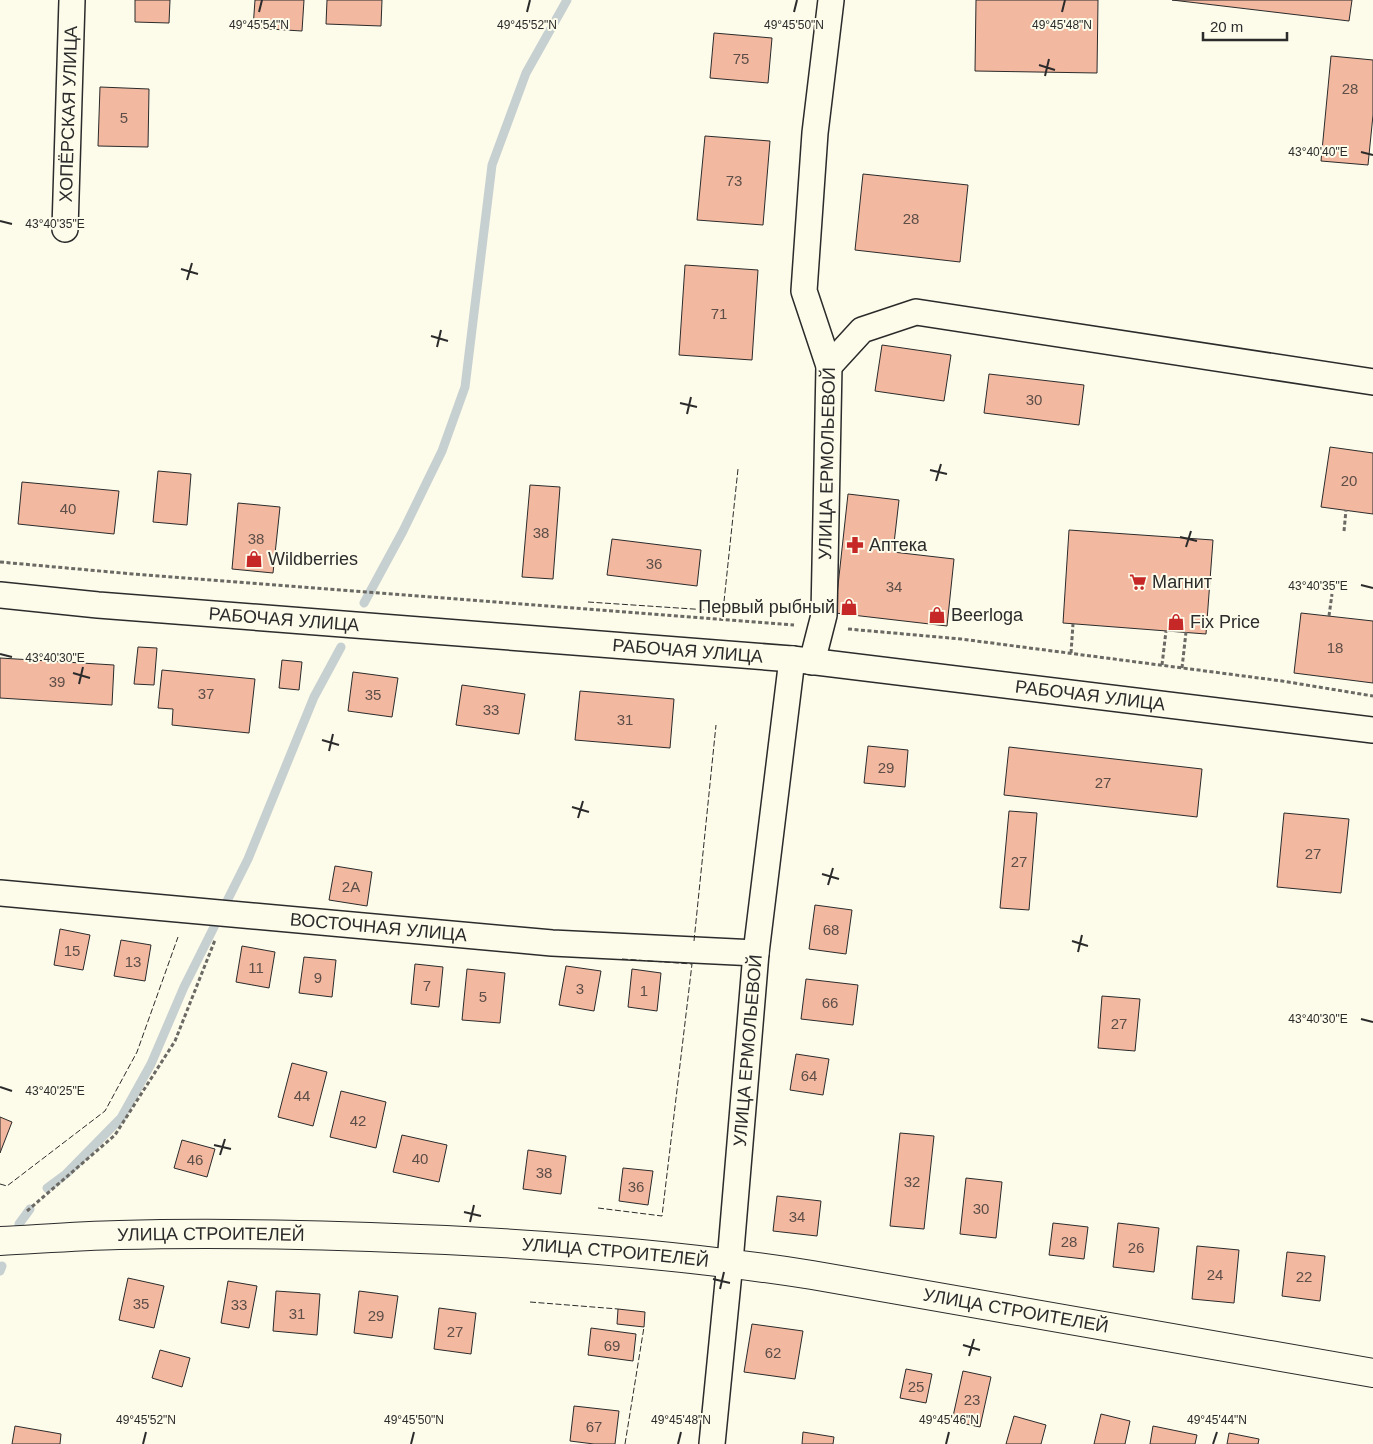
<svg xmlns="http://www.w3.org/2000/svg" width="1373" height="1444" font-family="Arial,sans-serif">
<rect width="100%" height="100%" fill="#fdfbea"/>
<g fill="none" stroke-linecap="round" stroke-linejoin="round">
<g stroke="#c7d0d0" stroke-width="9">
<path d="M364,603l39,-72 39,-80 23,-64 27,-222 34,-92 41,-73"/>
<path d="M47,1188l19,-14 55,-56 30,-54 33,-77 64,-128 66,-162 27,-50"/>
<path d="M19,1224l11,-15"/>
<path d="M0,1271l2,-5"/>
</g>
</g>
<g fill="#f2b8a0" stroke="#2b2b2b">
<path d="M135,0h35l-1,23 -34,-1z"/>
<path d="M255,0h49l-2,31 -49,-3z"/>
<path d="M327,0h55l-1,26 -55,-2z"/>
<path d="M976,0h122l-1,73 -122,-2z"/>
<path d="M1172,0h180l-3,21z"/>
<path d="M714,33l58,5 -4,45 -58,-5z"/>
<path d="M1331,56l42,4v55l-5,50 -47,-4z"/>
<path d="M100,87l49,2 -1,58 -50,-1z"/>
<path d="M705,136l65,5 -7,84 -66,-5z"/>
<path d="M863,174l105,11 -8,77 -105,-12z"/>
<path d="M685,265l73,5 -6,90 -73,-5z"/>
<path d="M882,345l69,10 -7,46 -69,-10z"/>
<path d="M989,374l95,11 -5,40 -95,-12z"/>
<path d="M1330,447l43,6v61l-52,-7z"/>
<path d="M158,471l33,3 -4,51 -34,-3z"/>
<path d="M22,482l97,9 -5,43 -96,-10z"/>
<path d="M530,485l30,2 -7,92 -31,-2z"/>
<path d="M848,494l51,6 -6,52 61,7 -7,67 -112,-13z"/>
<path d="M238,503l42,4 -7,66 -41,-4z"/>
<path d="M1069,530l144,10 -7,94 -143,-11z"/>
<path d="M612,539l89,11 -4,36 -90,-11z"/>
<path d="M1301,613l72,8v62l-79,-10z"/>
<path d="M138,647l19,1 -3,37 -20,-1z"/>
<path d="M0,658l114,7 -2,40 -112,-7z"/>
<path d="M282,660l20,2 -3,28 -20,-2z"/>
<path d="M162,670l93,9 -6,54 -77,-8 1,-16 -15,-1z"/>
<path d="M353,672l45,6 -6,39 -44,-6z"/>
<path d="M462,685l63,9 -6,40 -63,-9z"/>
<path d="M580,691l94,8 -4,49 -95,-8z"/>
<path d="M868,746l40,4 -3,37 -41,-4z"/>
<path d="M1009,747l193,22 -5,48 -193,-22z"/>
<path d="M1009,811l28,2 -8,97 -29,-2z"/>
<path d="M1284,813l65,6 -8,74 -64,-6z"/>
<path d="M335,866l37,6 -5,34 -38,-6z"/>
<path d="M815,905l37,5 -6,44 -37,-5z"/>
<path d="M60,929l30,6 -7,35 -29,-5z"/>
<path d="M121,940l30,5 -6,36 -31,-5z"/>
<path d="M242,946l33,6 -6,36 -33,-6z"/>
<path d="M304,957l32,3 -4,37 -33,-4z"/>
<path d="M415,964l28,3 -4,40 -28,-3z"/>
<path d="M566,966l35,5 -7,40 -35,-6z"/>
<path d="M467,969l38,4 -5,50 -38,-3z"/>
<path d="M632,969l29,4 -4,38 -29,-4z"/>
<path d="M806,979l52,6 -5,40 -52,-6z"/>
<path d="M1102,996l38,3 -5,52 -37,-3z"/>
<path d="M796,1054l33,5 -6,36 -33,-5z"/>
<path d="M292,1063l35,9 -14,54 -35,-9z"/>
<path d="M341,1091l45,11 -10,46 -46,-11z"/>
<path d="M0,1117l12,5 -12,31z"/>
<path d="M900,1133l34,3 -10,93 -34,-3z"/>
<path d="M402,1135l45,10 -8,37 -46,-10z"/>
<path d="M182,1140l33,9 -8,28 -33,-9z"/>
<path d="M528,1150l38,6 -5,38 -38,-5z"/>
<path d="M623,1168l30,3 -5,34 -29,-4z"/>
<path d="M966,1178l36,4 -6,56 -36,-4z"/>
<path d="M777,1196l44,5 -4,35 -44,-5z"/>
<path d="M1053,1223l35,4 -4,32 -35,-4z"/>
<path d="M1118,1223l41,5 -5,44 -41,-5z"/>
<path d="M1197,1246l42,4 -5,53 -42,-4z"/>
<path d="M1287,1252l38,4 -5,45 -38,-5z"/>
<path d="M128,1278l36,8 -10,42 -35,-8z"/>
<path d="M228,1281l29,5 -8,42 -28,-5z"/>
<path d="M276,1291l44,3 -3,41 -44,-4z"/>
<path d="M359,1291l39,5 -6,42 -38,-5z"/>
<path d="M439,1308l37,5 -5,41 -37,-5z"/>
<path d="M618,1309l27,3 -1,15 -27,-3z"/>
<path d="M752,1324l51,7 -8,48 -51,-7z"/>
<path d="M591,1328l45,6 -3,27 -45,-6z"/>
<path d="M160,1350l30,8 -8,29 -30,-9z"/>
<path d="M906,1369l26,5 -6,29 -26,-5z"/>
<path d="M963,1371l28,6 -11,50 -28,-6z"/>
<path d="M574,1406l45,5 -4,33h-21l-24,-3z"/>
<path d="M1101,1414l29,7 -5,23h-31z"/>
<path d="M1014,1416l32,9 -5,19h-35z"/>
<path d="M15,1426l46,8 -1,10h-48z"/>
<path d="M1153,1426l44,9 -2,9h-45z"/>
<path d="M803,1432l31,5 -1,7h-31z"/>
<path d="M1229,1433l30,6 -1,5h-31z"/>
</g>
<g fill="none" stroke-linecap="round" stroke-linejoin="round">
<g stroke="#2b2b2b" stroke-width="28">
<g id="minor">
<path id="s1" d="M65,229l7,-229"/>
<path d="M829,366l33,-36 54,-18 457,70"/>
<path id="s2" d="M0,595l98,10 694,54 581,71"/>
<path id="s3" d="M812,662l12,-47 5,-249 -25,-75 11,-158 16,-133"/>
<path id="s4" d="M0,893l552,50 204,10"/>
<path id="s5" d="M712,1444l18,-182 26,-309 36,-294"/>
</g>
</g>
<g stroke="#2b2b2b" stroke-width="30">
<g id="tertiary">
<path id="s6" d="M0,1241c39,-2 79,-5 119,-6 109,-3 218,0 327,5 123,6 244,16 366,35l561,98"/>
</g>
</g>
<g stroke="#6a6964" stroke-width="3" stroke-dasharray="4 2.5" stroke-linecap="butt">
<path d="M1344,531l2,-21"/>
<path d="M0,562l133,12 661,51"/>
<path d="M1329,616l3,-22"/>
<path d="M848,629l113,10 321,42 91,15"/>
<path d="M1071,653l2,-29"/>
<path d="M1162,665l4,-34"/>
<path d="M1182,668l4,-36"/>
<path d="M27,1211l88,-76 60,-94 40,-101"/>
</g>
<use href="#minor" stroke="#fdfbea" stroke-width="25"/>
<use href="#tertiary" stroke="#fdfbea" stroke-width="28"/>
<g stroke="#2b2b2b" stroke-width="1" stroke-dasharray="6 2.5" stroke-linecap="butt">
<path d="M588,602l135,9 15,-142"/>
<path d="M694,941l22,-216"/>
<path d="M0,1184l7,2 98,-75 32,-59 41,-115"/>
<path d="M598,1208l64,8 30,-252 -70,-5"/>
<path d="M530,1302l88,7"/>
<path d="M625,1444l19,-117"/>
</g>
</g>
<path fill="none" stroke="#2b2b2b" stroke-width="2" d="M259,12l3,-12M527,12l3,-12M794,12l3,-12M1062,12l3,-12M1039,65l16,5M1045,76l4,-17M1361,152l12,3M0,221l12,3M181,269l17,5M187,280l5,-17M431,336l17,5M437,347l4,-17M680,403l17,4M687,414l4,-17M930,470l17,4M936,481l5,-17M1180,537l17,4M1186,547l5,-16M1361,585l12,3M0,654l12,3M73,673l17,5M79,684l4,-17M322,740l17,5M329,751l4,-17M572,807l17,5M578,818l5,-17M822,874l17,5M828,885l5,-17M1072,941l16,5M1078,952l4,-17M1361,1019l12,3M0,1087l12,4M214,1145l17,4M220,1155l5,-16M464,1212l17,4M470,1222l4,-17M713,1279l17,4M720,1289l4,-17M963,1345l17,5M969,1356l5,-17M143,1444l3,-12M411,1444l3,-12M678,1444l3,-12M946,1444l3,-12M1213,1444l4,-12"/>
<defs>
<g id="pharmacy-bare" transform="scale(1.35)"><path d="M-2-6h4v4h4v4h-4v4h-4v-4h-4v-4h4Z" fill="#c62828" stroke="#fdfbea" stroke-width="2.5" paint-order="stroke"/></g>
<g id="shop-bare" transform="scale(1.35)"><path d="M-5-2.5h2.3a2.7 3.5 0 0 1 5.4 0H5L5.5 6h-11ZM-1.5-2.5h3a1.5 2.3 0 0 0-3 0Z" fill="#c62828" stroke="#fdfbea" stroke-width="2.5" paint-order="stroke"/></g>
<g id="supermarket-bare" transform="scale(1.35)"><path d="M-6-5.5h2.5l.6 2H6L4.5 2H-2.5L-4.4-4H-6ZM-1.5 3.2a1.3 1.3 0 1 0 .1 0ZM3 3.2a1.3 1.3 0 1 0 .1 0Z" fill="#c62828" stroke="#fdfbea" stroke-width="2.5" paint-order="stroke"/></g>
</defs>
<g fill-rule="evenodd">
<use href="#pharmacy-bare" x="855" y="545"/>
<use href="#shop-bare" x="254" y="559"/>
<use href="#supermarket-bare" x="1138" y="582"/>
<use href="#shop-bare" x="849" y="607"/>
<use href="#shop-bare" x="937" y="615"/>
<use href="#shop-bare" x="1176" y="622"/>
</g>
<g text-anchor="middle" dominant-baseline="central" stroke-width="4" stroke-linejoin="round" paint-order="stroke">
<g font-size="15" fill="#5d4e48">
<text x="741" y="58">75</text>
<text x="1350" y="88">28</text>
<text x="124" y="117">5</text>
<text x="734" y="180">73</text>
<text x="911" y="218">28</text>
<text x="719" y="313">71</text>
<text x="1034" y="399">30</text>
<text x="1349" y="480">20</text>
<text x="68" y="508">40</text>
<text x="541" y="532">38</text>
<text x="256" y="538">38</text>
<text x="654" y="563">36</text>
<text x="894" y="586">34</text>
<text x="1335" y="647">18</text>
<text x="57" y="681">39</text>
<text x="206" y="693">37</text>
<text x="373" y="694">35</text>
<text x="491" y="709">33</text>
<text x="625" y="719">31</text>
<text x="886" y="767">29</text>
<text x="1103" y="782">27</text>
<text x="1313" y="853">27</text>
<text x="1019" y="861">27</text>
<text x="351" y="886">2А</text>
<text x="831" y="929">68</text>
<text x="72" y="950">15</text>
<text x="133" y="961">13</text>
<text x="256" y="967">11</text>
<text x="318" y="977">9</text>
<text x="427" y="985">7</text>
<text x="580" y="988">3</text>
<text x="644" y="990">1</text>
<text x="483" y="996">5</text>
<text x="830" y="1002">66</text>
<text x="1119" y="1023">27</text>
<text x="809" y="1075">64</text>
<text x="302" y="1095">44</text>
<text x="358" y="1120">42</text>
<text x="420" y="1158">40</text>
<text x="195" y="1159">46</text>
<text x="544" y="1172">38</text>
<text x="912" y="1181">32</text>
<text x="636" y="1186">36</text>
<text x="981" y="1208">30</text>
<text x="797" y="1216">34</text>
<text x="1069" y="1241">28</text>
<text x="1136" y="1247">26</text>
<text x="1215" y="1274">24</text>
<text x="1304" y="1276">22</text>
<text x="141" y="1303">35</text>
<text x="239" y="1304">33</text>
<text x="297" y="1313">31</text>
<text x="376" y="1315">29</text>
<text x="455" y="1331">27</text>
<text x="612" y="1345">69</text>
<text x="773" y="1352">62</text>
<text x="916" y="1386">25</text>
<text x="972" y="1399">23</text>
<text x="594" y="1426">67</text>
</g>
<g font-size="18" fill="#2b2b2b" stroke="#fdfbea">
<text stroke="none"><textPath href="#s1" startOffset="115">ХОПЁРСКАЯ УЛИЦА</textPath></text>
<text stroke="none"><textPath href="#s3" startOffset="200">УЛИЦА ЕРМОЛЬЕВОЙ</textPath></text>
<text stroke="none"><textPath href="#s2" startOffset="285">РАБОЧАЯ УЛИЦА</textPath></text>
<text stroke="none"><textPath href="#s2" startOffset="690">РАБОЧАЯ УЛИЦА</textPath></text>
<text stroke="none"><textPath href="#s2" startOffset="1095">РАБОЧАЯ УЛИЦА</textPath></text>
<text stroke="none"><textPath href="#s4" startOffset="380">ВОСТОЧНАЯ УЛИЦА</textPath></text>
<text stroke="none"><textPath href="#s5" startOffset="395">УЛИЦА ЕРМОЛЬЕВОЙ</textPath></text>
<text stroke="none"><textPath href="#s6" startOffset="211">УЛИЦА СТРОИТЕЛЕЙ</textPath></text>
<text stroke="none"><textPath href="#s6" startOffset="616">УЛИЦА СТРОИТЕЛЕЙ</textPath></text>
<text stroke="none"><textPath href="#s6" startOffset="1021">УЛИЦА СТРОИТЕЛЕЙ</textPath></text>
</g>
<g font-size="18" fill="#2b2b2b" stroke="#fdfbea" text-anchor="start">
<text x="869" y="545">Аптека</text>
<text x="268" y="559">Wildberries</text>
<text x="1152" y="582">Магнит</text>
<text x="835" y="607" text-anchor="end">Первый рыбный</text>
<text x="951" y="615">Beerloga</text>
<text x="1190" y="622">Fix Price</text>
</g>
</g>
<g font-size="12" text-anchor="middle" fill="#2b2b2b" stroke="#fdfbea" stroke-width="4" stroke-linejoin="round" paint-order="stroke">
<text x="259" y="29">49°45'54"N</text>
<text x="527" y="29">49°45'52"N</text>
<text x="794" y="29">49°45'50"N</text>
<text x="1062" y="29">49°45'48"N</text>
<text x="1318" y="156">43°40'40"E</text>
<text x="55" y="228">43°40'35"E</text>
<text x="1318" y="590">43°40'35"E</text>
<text x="55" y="662">43°40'30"E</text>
<text x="1318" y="1023">43°40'30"E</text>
<text x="55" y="1095">43°40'25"E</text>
<text x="146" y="1424">49°45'52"N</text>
<text x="414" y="1424">49°45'50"N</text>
<text x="681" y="1424">49°45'48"N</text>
<text x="949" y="1424">49°45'46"N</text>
<text x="1217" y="1424">49°45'44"N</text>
</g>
<path d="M1203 32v8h84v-8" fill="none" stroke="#2b2b2b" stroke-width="2.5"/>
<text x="1210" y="32" font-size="15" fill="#2b2b2b" stroke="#fdfbea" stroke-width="4" paint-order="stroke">20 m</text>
</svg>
